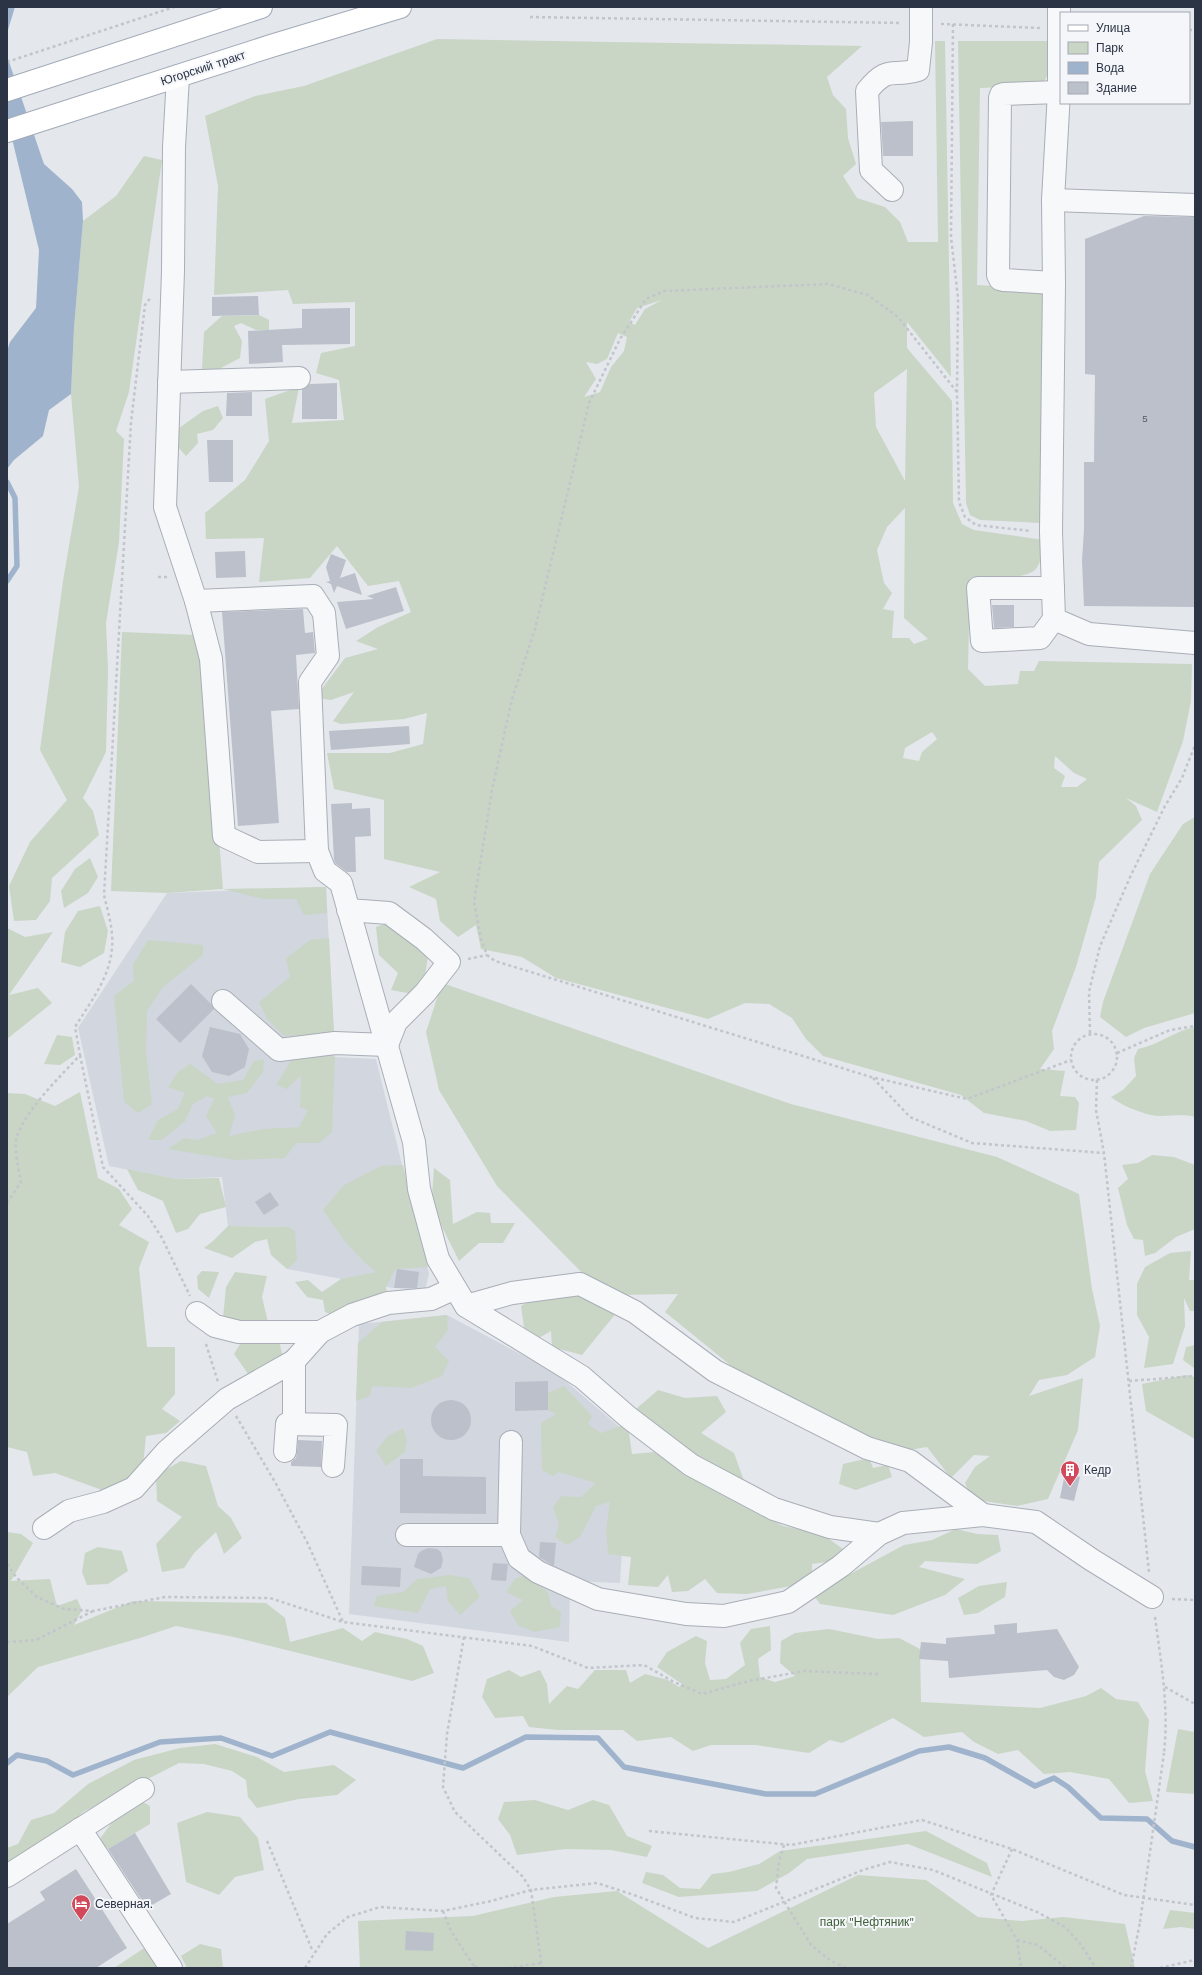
<svg xmlns="http://www.w3.org/2000/svg" width="1202" height="1975" font-family="'Work Sans',sans-serif">
<rect width="100%" height="100%" fill="#e4e7ec"/>
<g fill="#d2d6de">
<path d="M326,887l9,170 41,2 53,215 -4,17 -39,-4 -99,-18 2,-42 -61,-1 -6,-49 -45,2 -68,-13 -31,-138 89,-135z"/>
<path d="M447,1315l109,58 73,62 -9,148 -50,-2 -1,61 -220,-28 10,-290z"/>
</g>
<g fill="#c9d6c5" fill-rule="evenodd">
<path d="M437,39l425,7 -35,31 6,18 13,14 2,29 8,26 -13,12 14,22 28,9 15,15 8,20h30l-3,-201h10l6,336 -44,-55v26l45,53 1,102 9,21 12,6 70,10c-2,10 -2,23 -9,30 -11,10 -50,7 -65,8l-2,91 17,17 33,-2 2,-13h14l5,-10 153,3 -1,37 -8,40 -26,71 -31,-14 10,8 6,14 -43,42 -3,35 -20,70 -24,64 2,18 -14,20 25,2 -5,25 15,1 4,6 -3,27 -26,1 -24,-10 -42,-8 -23,-18 -138,-39 -17,-17 -14,-21 -23,-14 -24,-1 -37,16 -152,-41 -34,-21 -41,-8 -5,-24 -18,12 -18,-16 -4,-22 -27,-12 31,-15 -56,-13v-59l-50,-11 -7,-36h63l33,-9 4,-31 -23,6 -63,5 -8,-3 21,-29 -23,8 -16,-2 30,-40 33,-9 -22,-8 22,-14 33,-15 -12,-31 -31,5 -31,-40 -27,32 -51,4 5,-44 -58,1 -1,-26 40,-33 24,-39 -4,-42 34,-12 -7,36 52,-3 -5,-40 -23,-7 5,-20 34,-7v-44l-62,2 -5,-14 -74,5 4,-109 -13,-70 50,-20 49,-10zM662,300l-17,9 -10,16 -6,-3 8,-14zM618,333l9,4 -3,14 -13,16 -11,25 -16,5 12,-18 -10,-17 11,2 10,-5zM907,369l-2,112 -29,-54 -2,-34zM905,508l-1,110 24,21 -14,5 -5,-6h-17l2,-27 -11,-2 9,-16 -8,-10 -7,-33 10,-23zM932,732l5,7 -15,13 -3,9 -16,-3 2,-10zM1055,756l19,17 13,6 -10,8h-16l4,-11 -11,-8z"/>
<path d="M958,41h91c1,16 4,32 -8,44l-61,3 -3,197 67,4 -3,234 -61,-3 -10,-5 -4,-12z"/>
<path d="M144,156l18,4 -33,232 -13,39 8,8 -5,103 -13,81 2,47 -2,82 -23,46 10,13 6,24 -47,43 -2,23 -14,19 -22,1 -5,-35 21,-44 37,-42 -27,-50 23,-169 16,-94 -8,-93 3,-66 9,-107 33,-25z"/>
<path d="M259,315l10,5v10h-13l-15,-7 -7,3 8,15 -2,17 -21,11h-17l2,-37 18,-16z"/>
<path d="M218,406l5,12 -10,12 -16,4 1,9 -12,13 -9,-10 2,-18 24,-17z"/>
<path d="M122,632l75,3 8,29 18,225 103,-2 1,26 -23,2 -8,-16h-33l-40,-10 -56,4 -56,-2z"/>
<path d="M1195,817v196l-51,15 -18,9 -26,-20 3,-15 47,-128 33,-50z"/>
<path d="M90,858l8,19 -10,16 -24,15 -3,-17 14,-22z"/>
<path d="M100,906l8,25 -4,22 -24,14 -19,-5 4,-30 13,-21z"/>
<path d="M393,921l35,34 -4,28 -11,11 -22,-4 7,-17 -19,-18 -3,-28z"/>
<path d="M7,928l18,9 28,-5 -44,63 29,-7 14,15 -45,36z"/>
<path d="M329,938l5,94 -24,3 -26,1 -17,-17 -8,-17 31,-25 -4,-19 24,-18z"/>
<path d="M148,940l55,5v10l-40,32 -16,24 -1,41 6,52 -14,9 -14,-11 -10,-106 20,-15 -1,-16z"/>
<path d="M442,983l349,121 206,53 82,37 13,95 8,37 -5,31 -28,18 -28,5 -10,16 54,-18 -5,52 -30,69 -31,7 -34,-5 -14,-8 -4,-10 10,-16 15,-11 -16,-1 -23,23 -24,-31 -30,5 -131,-58 -101,-82 13,-18 -59,1 -32,-17 -90,-92 -58,-96 -13,-58z"/>
<path d="M1195,1027v90c-15,-4 -30,1 -44,-2 -13,-3 -30,-10 -40,-18l12,-7 13,-14 -2,-18 4,-9c21,-4 36,-18 57,-22z"/>
<path d="M57,1035l15,2 3,18 -15,10 -16,-1z"/>
<path d="M320,1050l15,7 -3,75 -13,11h-23l-11,15 -50,2 -67,-11 16,-11 13,2 20,-7 -11,-17 8,-17 -7,-3 -14,8 -8,17 -23,19h-14l10,-20 20,-11 7,-16 -17,-6 10,-15 12,-8 28,20 25,-4 11,-19 10,-2 -1,13 -16,21 -19,4 7,18 -6,21 33,-7 37,-2 9,-17 -8,-3 1,-32 -14,14 -11,-4 16,-26z"/>
<path d="M80,1092l18,86 21,11 13,20 -13,16 30,17 -10,26 8,79h28v47l-13,15 18,12 -14,12 -20,3 -4,40 -40,14 -47,-17 -22,3 -6,-24 -20,-5v-354l18,1 30,12z"/>
<path d="M1152,1155l22,2 21,8v64l-19,8 -21,16 -10,3 -2,-16 -9,-1 -7,-14 -9,-37 10,-9 -6,-14 16,-2z"/>
<path d="M403,1165l25,102 -33,2 -9,18 1,6 -52,23 -10,-4 -2,-12 -16,-3 -12,-15 13,-2 14,12 19,-13 35,-7 -13,-11 -19,-21 -21,-30 21,-25 37,-19z"/>
<path d="M434,1168l16,12 3,44 24,-12 13,1 1,10h24l-12,20h-24l-20,18 -17,-34 -10,-32z"/>
<path d="M127,1169l50,10 42,-1 7,29 -26,7 -12,15 -12,4 -13,-32 -25,-11z"/>
<path d="M228,1226l61,1 6,4 2,29 -10,9 -16,-14 -4,-16 -12,3 -23,16 -28,-10 9,-7z"/>
<path d="M1191,1251l-2,29h6v31h-5l-6,-13 1,28 -12,38 -29,4 5,-31 -12,-22v-31l8,-17 25,-14z"/>
<path d="M202,1271l17,1 -10,26 -11,-9 -1,-13z"/>
<path d="M235,1272l32,4 -5,21 6,25 -32,3 -13,-7 3,-31z"/>
<path d="M545,1292l33,3 39,17 -35,43 -30,-8 -1,-16 -14,8 -12,-5 -4,-28z"/>
<path d="M447,1315l1,15 -13,17 14,14 -7,15 -31,12 -39,-2 -2,10 -14,5 2,-58 24,-21z"/>
<path d="M245,1336l34,4 4,18 -32,20 -17,-24z"/>
<path d="M1195,1345v23h-1l-11,-8 3,-13z"/>
<path d="M1186,1375l9,2v62l-49,-28 -4,-27z"/>
<path d="M564,1386l28,30 -4,8 13,9 20,-7 8,7 3,21 22,-2 35,23 94,51 39,8 21,15 -9,12 -22,3v9l-21,13 -44,8 -30,-1 -12,-14 -17,12 -16,1 -4,-17 -10,12 -30,-2 3,-28 -23,-3 -2,-24 4,-28 -14,4 -16,31 -13,8 -12,-8 4,-12 -6,-18 8,-11 20,1 15,-14 -37,-11 -6,4 -11,-6 -1,-47 15,-9 -8,-4v-17z"/>
<path d="M658,1390l27,8 32,-2 9,16 -25,21 33,20 10,28 -57,-31 -51,-41z"/>
<path d="M403,1428l4,12 -2,12 -19,14 -10,-15 12,-15z"/>
<path d="M869,1458l4,10 15,-3 4,12 -36,13 -17,-6 4,-20z"/>
<path d="M181,1461l25,5 12,40 13,12 11,20 -18,16 -8,-22 -22,21 -10,15 -22,4 -6,-28 26,-27 -25,-16 -1,-26z"/>
<path d="M956,1529l21,5 21,1 3,16 -24,13 -52,-3 -6,6 46,12 -20,16 -52,20 -73,-11 -7,-10 91,-49 28,-5z"/>
<path d="M7,1532l14,2 12,9 -22,38 39,-2 7,27 20,-7 5,11 -8,15 59,-24 133,2 19,15 5,24 53,-14 19,13 13,-9 32,7 16,7 11,27 -22,8 -178,-44 -58,-11 -36,12 -102,29 -31,30z"/>
<path d="M98,1547l24,4 6,20 -20,13 -21,1 -5,-13 3,-19z"/>
<path d="M449,1575l20,3 11,19 -20,18 -12,-14 -2,-15 -16,3 -12,24 -44,-7 3,-10 26,-4 14,-13z"/>
<path d="M525,1575l23,17 3,14 10,6 -1,15 -26,5 -16,-7 -8,-14 13,-11 -17,-8 9,-13z"/>
<path d="M1007,1582l-2,15 -27,16 -14,2 -6,-17 21,-12z"/>
<path d="M770,1626l1,24 -13,9 2,18 15,5 20,-6 -15,-13 1,-22 14,-8 34,-4 49,10 21,-1 21,11 1,53 119,6 46,-12 15,-8 15,11 22,3 11,18 -4,51 8,30 -24,2 -20,-24 -39,-7 -26,2 -26,-24 -20,4 -24,-12 -12,-10 -38,5 -31,-19 -51,25 -12,-3 -21,13 -53,-8h-45l-18,6 -22,-14 -34,4 -14,-11h-65l-29,-3 -6,-11 -28,2 -13,-21 5,-18 22,-9 12,7 19,-7 7,14 2,20 18,-18 11,3 17,-19h31l4,13 15,-9 23,6 11,7 3,-3 -25,-17 10,-15 29,-16 11,5 -2,22 5,17 16,-1 19,-14 -5,-22 11,-14z"/>
<path d="M1178,1729l17,3v62l-29,-2z"/>
<path d="M215,1744l42,13 27,15 50,-7 22,15 -19,15 -38,4 -42,9 -9,-11 -2,-17 -14,-9 -28,-7 -25,-1 -96,49 -14,14 -47,34 -15,2v-14l11,-4 13,-24 23,-7 34,-29 46,-24 46,-12z"/>
<path d="M535,1800l33,10 25,-10 16,5 18,31 25,10 -5,11 -36,-7 -46,-1 -48,6 -7,-20 -12,-16 6,-17z"/>
<path d="M143,1802l7,4v18l-42,25 -9,-9 14,-19z"/>
<path d="M207,1812l33,5 18,21 6,32 -29,7 -16,18 -33,-13 -9,-59z"/>
<path d="M926,1831l61,32 5,14 -84,-33 -101,15 -18,14 -32,18 -78,6 -37,-14 4,-11 17,3 17,13 20,1 12,-15 17,-2 30,-8 21,-13z"/>
<path d="M858,1875l68,5 52,37 44,4 41,-4 62,7 10,44h-775l-2,-47 115,-5 81,-19 63,-6 91,57z"/>
<path d="M1170,1910l25,3v16l-14,-2 -18,2z"/>
<path d="M200,1944l21,5 2,19h-36l-6,-12z"/>
<path d="M149,1945l14,23h-49z"/>
</g>
<g fill="#9fb4cc">
<path d="M7,7h8l-8,26z"/>
<path d="M7,56l37,108 28,25 10,13 1,19 -9,107 -3,66 -22,16 -6,26 -29,24 -7,9v-118l3,-9 26,-34 3,-58 -32,-132z"/>
</g>
<g fill="none" stroke-linecap="round" stroke-linejoin="round">
<g stroke="#9fb4cc" stroke-width="5.5">
<path d="M7,482l8,16 2,68 -10,15"/>
<path d="M7,1763l10,-8 30,6 26,14 87,-33 61,-4 51,18 58,-24 133,36 63,-31 72,1 26,29 142,27h49l104,-43 30,-4 36,11 50,28 19,-8 14,9 33,31 46,1 25,22 23,6"/>
</g>
</g>
<g fill="#bbc0ca">
<path d="M913,121v35h-30l-2,-34z"/>
<path d="M1144,216l51,1v390l-111,-1 -2,-45 2,-32v-67h10l1,-87 -10,-1v-135z"/>
<path d="M258,296l1,19 -47,1v-19z"/>
<path d="M350,308v36l-68,1 1,17 -34,2 -1,-33 54,-3v-19z"/>
<path d="M337,383v36h-35v-29l8,-6z"/>
<path d="M252,392v24h-26l1,-23z"/>
<path d="M207,440h26v42h-24z"/>
<path d="M245,551l1,26 -30,1 -1,-26z"/>
<path d="M331,554l15,6 -6,18 15,-5 7,22 -25,-9 -3,7 -3,-9 -5,-2 4,-1 -4,-14z"/>
<path d="M396,587l8,24 -58,18 -9,-27 37,-3 -7,-3z"/>
<path d="M992,605h22v22l-20,1z"/>
<path d="M303,609l2,24 8,-1 2,21 -19,2 3,54 -28,2 8,112 -41,3 -16,-214z"/>
<path d="M409,726l1,18 -79,6 -2,-19z"/>
<path d="M352,803v6l18,-1 1,28 -16,1 1,35h-9l-12,-9 -1,-4 -3,-55z"/>
<path d="M191,984l20,20 3,5 -34,34 -24,-24z"/>
<path d="M210,1027l30,7 9,15 -4,18 -16,9 -17,-4 -10,-16z"/>
<path d="M270,1192l9,13 -15,10 -9,-13z"/>
<path d="M397,1269l22,3 -2,16h-23z"/>
<path d="M548,1381v29l-33,1v-29z"/>
<circle cx="451" cy="1420" r="20"/>
<path d="M298,1440l24,1 -1,26 -30,-1v-4l5,-4 1,-6z"/>
<path d="M400,1459h23v17l63,1v37l-86,-1z"/>
<path d="M1065,1473l15,4 -6,24 -14,-3z"/>
<path d="M540,1542l16,1 -2,23 -15,-9z"/>
<path d="M428,1548l9,1 4,3 2,8 -2,8 -10,6 -17,-7 4,-13 3,-3z"/>
<path d="M493,1563l15,1 -2,17 -15,-1z"/>
<path d="M362,1566l39,2 -1,19 -39,-2z"/>
<path d="M1017,1623v10l40,-4 22,38 -5,8 -10,5 -10,-3 -7,-7 -98,8 -1,-17 -29,-2 2,-17 25,2v-6l49,-4 -1,-9z"/>
<path d="M135,1833l36,61 -24,14 -39,-59z"/>
<path d="M76,1869l51,79 -31,20h-89v-44l38,-24 -5,-8z"/>
<path d="M406,1931l28,2 -1,18 -28,-1z"/>
</g>
<g fill="none" stroke-linecap="round" stroke-linejoin="round">
<g stroke="#a9aeb7" stroke-width="24">
<g id="minor">
<path d="M1059,7v85l-6,108 1,83 -3,249 3,87 35,15 106,9"/>
<path d="M178,76l-4,71 -1,124 -8,236 31,94 15,58 13,177 34,16 59,-1"/>
<path d="M892,190l-21,-20 -4,-79c22,-27 24,-13 51,-21l3,-28v-35"/>
<path d="M1053,200l142,5"/>
<path d="M1054,283l-50,-3 -4,-1 -2,-4 2,-177 1,-3 3,-1 55,-2"/>
<path d="M169,382l130,-4"/>
<path d="M1053,588h-75l4,53 58,-3 14,-19"/>
<path d="M196,601l117,-5 11,17 4,43 -18,26 7,169 8,20 16,12 73,259 5,47 19,70 28,47 116,71 46,40 63,48 83,44 56,18 49,7"/>
<path d="M223,1001l56,49 56,-7 52,2 9,-23 29,-29 24,-31 -25,-23 -35,-26 -41,-3"/>
<path d="M466,1306l46,-13 68,-9 55,28 80,59 152,77 43,13 73,54"/>
<path d="M197,1313l18,13 24,6h81"/>
<path d="M294,1424v-63l26,-29 32,-17 36,-12 43,-4 24,-11"/>
<path d="M511,1442l-2,93 10,23 19,14 60,27 88,15 38,2 64,-14 53,-36 38,-32 24,-11 80,-8 53,7 56,38 60,37"/>
<path d="M285,1451l2,-27 49,1 -3,41"/>
<path d="M44,1528l25,-17 34,-9 31,-14 33,-37 60,-52 67,-38"/>
<path d="M407,1535h102"/>
<path d="M80,1829l91,139"/>
<path d="M7,1876l136,-87"/>
</g>
</g>
<g stroke="#a3abb8" stroke-width="24">
<g id="major">
<path d="M7,90l254,-83"/>
<path d="M7,131l264,-85 129,-39"/>
</g>
</g>
<g stroke="#c2c5cb" stroke-width="2.5" stroke-dasharray="3 3" stroke-linecap="butt">
<path d="M530,17l372,6"/>
<path d="M941,24l99,4"/>
<path d="M953,24l-2,213 7,61 -1,94 2,110 6,15 11,8 55,6"/>
<path d="M1189,30h6"/>
<path d="M7,62l167,-55"/>
<path d="M957,392l-59,-75 -30,-22 -40,-11 -164,7 -18,8 -26,40 -31,64 -54,226 -23,70 -20,91 -18,112 7,37 6,16 8,6 376,116 96,22 104,-39"/>
<path d="M158,577h10"/>
<path d="M468,959l19,-4"/>
<path d="M1090,1033l-1,-41 11,-46 31,-71 34,-69 17,-28 13,-33"/>
<circle cx="1094" cy="1057" r="23"/>
<path d="M1117,1053l53,-23 25,-4"/>
<path d="M80,1055l23,112 45,49 14,22 28,58"/>
<path d="M873,1078l37,39 62,26 132,10"/>
<path d="M1097,1080l-1,30 8,43 45,419"/>
<path d="M7,1203l14,-21c-2,-12 -8,-36 -4,-46 11,-29 43,-59 63,-81l-5,-28c18,-29 40,-56 37,-92 -1,-14 -5,-27 -8,-40l27,-473 14,-117 6,-8"/>
<path d="M206,1344l12,38"/>
<path d="M1129,1381l66,-5"/>
<path d="M236,1416l39,66 32,60 36,80"/>
<path d="M7,1564l9,13 21,20 27,12 29,2 72,-14 105,1 73,24 189,24 56,22 56,-3 30,17 28,12 47,-13 55,-10 75,3"/>
<path d="M1172,1599l23,1"/>
<path d="M1155,1617c6,45 14,90 9,136"/>
<path d="M464,1637l-17,97 -4,53 12,25 68,65 8,13 11,78"/>
<path d="M7,1642l29,-2 57,-29"/>
<path d="M1165,1687l30,17"/>
<path d="M649,1831l142,14 131,-25 90,29 112,46 71,10"/>
<path d="M267,1841l46,111"/>
<path d="M784,1845l-5,17 -3,26 35,57 20,16 15,7"/>
<path d="M1012,1849l-21,46 26,45 4,28"/>
<path d="M443,1911l8,20 24,37"/>
<path d="M1017,1940l21,5 28,23"/>
<path d="M474,1966l6,2"/>
<path d="M305,1968l22,-34 21,-17 32,-10 63,4 48,-10 40,-11 66,-7 37,12 61,23 39,4 129,-52 27,-8 43,8 104,42 28,15 14,15 17,26"/>
<path d="M508,1968l33,-5"/>
<path d="M1131,1968l9,-46"/>
<path d="M1160,1968l35,-8"/>
</g>
<use href="#minor" stroke="#f7f8fa" stroke-width="22"/>
<use href="#major" stroke="#fff" stroke-width="22"/>
<path stroke="#c2c5cb" stroke-width="2.5" stroke-dasharray="3 3" stroke-linecap="butt" d="M1140,1922l24,-169"/>
</g>
<defs>
<g id="building-pin" transform="scale(1)"><path d="M0 17L-7.5 6A9.5 9.5 0 1 1 7.5 6Z" fill="#d1495b" stroke="#f4f6f9"/><path d="M-4-6H4V6H1V3H-1V6H-4ZM-2.5-4.3h1.7v1.8h-1.7ZM.8-4.3h1.7v1.8H.8ZM-2.5-1h1.7V.8h-1.7ZM.8-1h1.7V.8H.8Z" fill="#fff"/></g>
<g id="hotel-pin" transform="scale(1)"><path d="M0 17L-7.5 6A9.5 9.5 0 1 1 7.5 6Z" fill="#d1495b" stroke="#f4f6f9"/><path d="M-6-4.5h1.5V1H6V5H4.5V3h-9V5H-6ZM-4 0a1.8 1.8 0 1 1 3.6 0ZM.5 0V-2.5h3Q6-2.5 6 0Z" fill="#fff"/></g>
</defs>
<g fill-rule="evenodd">
<use href="#building-pin" x="1070" y="1470"/>
<use href="#hotel-pin" x="81" y="1904"/>
</g>
<g text-anchor="middle" dominant-baseline="central" stroke-width="4" stroke-linejoin="round" paint-order="stroke">
<g font-size="10" fill="#4f5766">
<text x="1145" y="418">5</text>
</g>
<g font-size="12" fill="#2b3445" stroke="#f4f6f9">
<text transform="translate(203 68) rotate(-18)">Югорский тракт</text>
</g>
<g font-size="12" fill="#2b3445" stroke="#f4f6f9" text-anchor="start">
<text x="1084" y="1470">Кедр</text>
<text x="95" y="1904">Северная.</text>
</g>
<g font-size="12" fill="#3f6138" stroke="#f4f6f9">
<text x="867" y="1922">парк "Нефтяник"</text>
</g>
</g>
<rect width="1202" height="1975" fill="none" stroke="#2b3445" stroke-width="16"/>
<rect x="1060" y="12" width="130" height="92" fill="#f4f6f9" stroke="#a4a8b1"/>
<rect x="1068" y="25" width="20" height="6" fill="#ffffff" stroke="#a4a8b1"/>
<text x="1096" y="32" font-size="12" fill="#2b3445">Улица</text>
<rect x="1068" y="42" width="20" height="12" fill="#c9d6c5" stroke="#a4a8b1"/>
<text x="1096" y="52" font-size="12" fill="#2b3445">Парк</text>
<rect x="1068" y="62" width="20" height="12" fill="#9fb4cc" stroke="#a4a8b1"/>
<text x="1096" y="72" font-size="12" fill="#2b3445">Вода</text>
<rect x="1068" y="82" width="20" height="12" fill="#bbc0ca" stroke="#a4a8b1"/>
<text x="1096" y="92" font-size="12" fill="#2b3445">Здание</text>
</svg>
